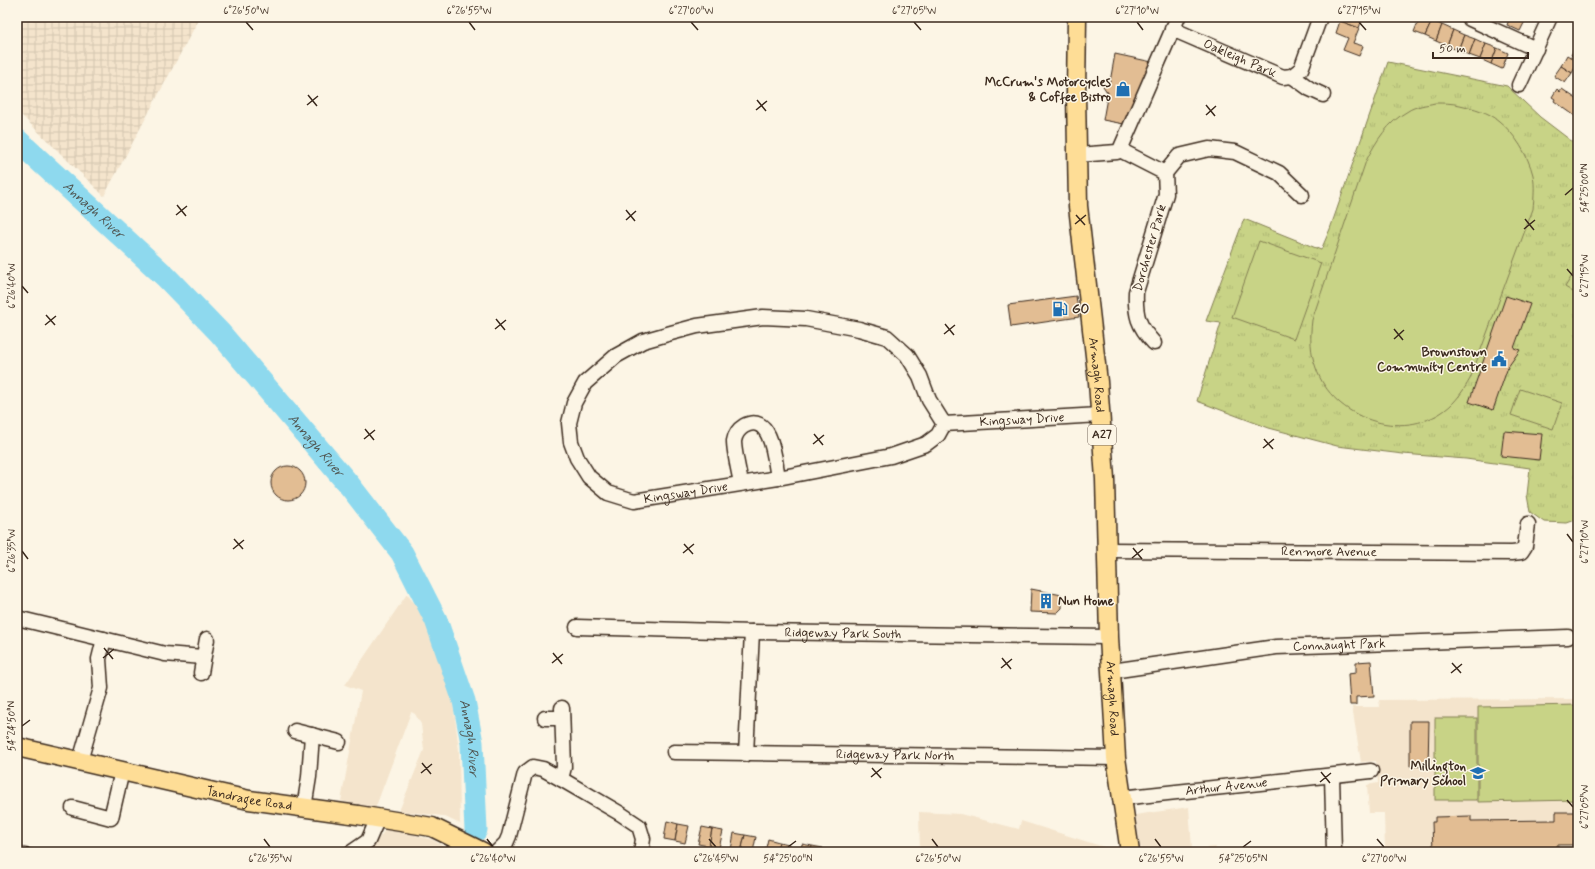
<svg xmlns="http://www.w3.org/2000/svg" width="1595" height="869" font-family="Mynerve,sans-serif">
<defs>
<pattern id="industrial-grid" width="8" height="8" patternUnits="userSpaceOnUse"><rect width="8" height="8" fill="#f4e4cc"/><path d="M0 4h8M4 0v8" fill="none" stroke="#d2c4af"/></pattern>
<pattern id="park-tufts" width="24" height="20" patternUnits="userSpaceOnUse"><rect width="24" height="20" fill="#c8d386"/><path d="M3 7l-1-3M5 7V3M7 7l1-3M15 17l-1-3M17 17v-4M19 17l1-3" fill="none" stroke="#adb573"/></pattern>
</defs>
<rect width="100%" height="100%" fill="#fcf5e5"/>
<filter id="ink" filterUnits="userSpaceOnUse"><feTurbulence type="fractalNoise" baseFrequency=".025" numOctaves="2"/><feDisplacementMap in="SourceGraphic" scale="8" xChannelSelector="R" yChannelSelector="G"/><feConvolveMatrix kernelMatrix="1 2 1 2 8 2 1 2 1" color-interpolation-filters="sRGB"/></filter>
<g filter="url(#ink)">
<g fill="#f4e4cc">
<path d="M407,594l22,28 23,72 7,56 1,74 -17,-8 -44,-5 25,-61 -3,-26 -6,-10 -4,-2 -36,97 -34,-8 20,-110 -16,-6z"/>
<path d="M1578,699v153h-193l-1,-39h-15l-2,-28 11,-2 -2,-22 -15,1 -9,-55h28l-1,-7z"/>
<path d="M1189,807l3,42 24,-2 -2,5h-73l-6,-37z"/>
<path d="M919,812l41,2 59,15 2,-8 83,26 11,5h-195z"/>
<path d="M386,829l10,1 37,10 20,12h-85z"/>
</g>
<path fill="url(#industrial-grid)" d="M17,17h183l-96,179 -87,-85z"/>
<path fill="url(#park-tufts)" stroke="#827e52" d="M1388,62l119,24 33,31 38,29v373l-11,4 -23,-1 -14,-10 -3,-17 3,-27 -64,-9 -63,-5 -66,-8 -68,-18 -72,-27 24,-78 -15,-2 38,-102 77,31 9,-21z"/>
<g fill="#c8d386" stroke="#827e52">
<path d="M1435,103c8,0 17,0 25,2 13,3 29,7 39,16 16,13 29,34 34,54 2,11 1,22 0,34l-63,170c-7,12 -14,23 -25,31 -43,32 -112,9 -129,-42 -6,-16 -6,-31 -4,-48l54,-159c10,-20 22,-39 42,-50 7,-5 19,-6 27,-8z"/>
<path d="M1259,241l62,22 -27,76 -62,-22z"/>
<path d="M1578,266v29l-13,-8z"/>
<path d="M1520,389l42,14 -9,26 -42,-14z"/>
<path d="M1578,705v95l-100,2v-95z"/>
<rect x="1435" y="718" width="42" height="82"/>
</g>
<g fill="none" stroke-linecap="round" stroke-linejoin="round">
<path stroke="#8ed9ee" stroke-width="23" id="s1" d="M17,140l149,137 54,56 130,153 52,67 34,67 28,81 8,42 4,87"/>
</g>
<g fill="#e2bd93" stroke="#3b2a1e">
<path d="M1342,17h21l-4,11 -19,-7z"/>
<path d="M1420,17l12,4 -7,15 -11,-4z"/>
<path d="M1510,17h7l8,4 -5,10 -13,-6z"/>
<path d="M1517,17h9l-1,4z"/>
<path d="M1340,21l19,7 -6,15 10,3 -4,10 -16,-6 5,-12 -12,-5z"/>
<path d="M1432,21l10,4 -6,16 -11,-5z"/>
<path d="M1442,25l11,5 -6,16 -11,-5z"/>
<path d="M1453,30l11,5 -6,15 -11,-4z"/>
<path d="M1464,35l11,4 -6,16 -11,-5z"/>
<path d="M1475,39l11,5 -6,15 -11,-4z"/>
<path d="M1486,44l11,4 -6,16 -11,-5z"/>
<path d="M1577,44l1,1v15l-7,-5z"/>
<path d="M1497,48l11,5 -6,16 -11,-5z"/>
<path d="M1115,54l37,8 -28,62 -21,-4 5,-28h-1l-4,-6 7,-4z"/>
<path d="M1567,55l11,7 -6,11 -11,-7z"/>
<path d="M1561,66l11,7 -7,10 -11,-7z"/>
<path d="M1557,89l3,3 2,-3 16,11v18l-24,-17 1,-2 -3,-2z"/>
<path d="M1076,296l3,21 -68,10 -3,-22z"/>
<path d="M1506,296l24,8 -16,44 6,2 -12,17 -15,43 -24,-8z"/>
<path d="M1504,431l38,3 -3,26 -38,-4z"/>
<circle cx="288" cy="483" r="17"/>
<path d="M1031,589l31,6v13l-5,5 -27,-1z"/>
<path d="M1371,661l3,35 -18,1v8h-6l-2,-31 8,-1v-11z"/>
<path d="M1410,721h19l-1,46 -18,-1z"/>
<path d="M1556,812h22v33h-21v7h-124l-1,-30h3v-5l36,-1v5l85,-1z"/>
<path d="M667,821l11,3 -3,17 -11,-2z"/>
<path d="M678,824l11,2 -4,17 -10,-2z"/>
<path d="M702,827l10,2 -3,17 -11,-2z"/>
<path d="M712,829l11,2 -4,17 -10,-2z"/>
<path d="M734,833l11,2 -4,17 -10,-2z"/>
<path d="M745,835l11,2 -3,15h-12z"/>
<path d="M768,839l11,3 -3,10h-11z"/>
<path d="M779,842l10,2 -1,8h-12z"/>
<path d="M802,844l10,2 -1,6h-11z"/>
<path d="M812,846l11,2 -1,4h-11z"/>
</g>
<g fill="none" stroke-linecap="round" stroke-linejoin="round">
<g stroke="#3b2a1e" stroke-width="17">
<g id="minor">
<path d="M1471,17l-1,2 66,30"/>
<path id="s2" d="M1172,29l111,48 9,-1 9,-7 19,-52"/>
<path d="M1292,76l18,13 13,6"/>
<path d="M1519,85l31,-68"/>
<path d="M1120,150l45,23 1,21 -30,98c-1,23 2,34 18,51"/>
<path d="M1077,155l40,-3 3,-2 58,-133"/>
<path d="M1165,173l14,-17 30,-7 26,3 44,21 23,22"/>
<path id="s3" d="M944,424l-15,-24 -9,-24 -13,-21 -20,-18 -28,-8 -53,-10 -43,-2 -66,9 -26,7 -28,8 -27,15 -31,27 -11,20 -5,20 2,19 6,16 12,19 19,16 26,8 144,-23 113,-22 35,-12 12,-9 6,-11 156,-9"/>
<path d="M741,483c-2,-11 -7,-31 -7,-42 1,-6 5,-12 10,-15 28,-15 31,36 34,52"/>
<path id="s4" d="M1107,550l405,3 9,-1 4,-6 3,-22"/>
<path d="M17,618l148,36 38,3"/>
<path id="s5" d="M577,627l175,5 357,5"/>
<path id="s6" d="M1112,671l164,-24 292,-10"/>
<path d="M201,673l6,-34"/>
<path d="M545,718h17"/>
<path d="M295,731l44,11"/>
<path id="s7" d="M674,752l442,6"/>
<path d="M746,754l6,-122"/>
<path d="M80,761l21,-73 -2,-29 5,-20"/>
<path d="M1332,776l2,76"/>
<path d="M561,779l3,-12 -2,-59"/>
<path id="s8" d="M1121,798l250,-27"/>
<path d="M73,808l38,10 11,-47"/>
<path d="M304,808l5,-31 3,-42"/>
<path d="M352,852l16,-11 10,-23"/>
<path d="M497,852l9,-9 3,-7 16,-63 8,-6 10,2 18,10 60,35 18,12 4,13 -2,13"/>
</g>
</g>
<g stroke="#3b2a1e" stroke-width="21">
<g id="major">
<path id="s9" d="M1077,17l-1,77 2,112 20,176 7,97 4,158 7,121 14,94"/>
<path id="s10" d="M17,747l232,53 109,15 74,12 51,25"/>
</g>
</g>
<use href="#minor" stroke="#fcf5e5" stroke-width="14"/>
<use href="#major" stroke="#fedd96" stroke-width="18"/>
<g stroke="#3b2a1e" stroke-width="4.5">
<path id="rail" d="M17,848l19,4"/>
</g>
<use href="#rail" stroke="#fcf5e5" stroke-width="3" stroke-dasharray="9" stroke-linecap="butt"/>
</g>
</g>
<path fill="none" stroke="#3b2a1e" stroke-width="1.5" d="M246,22l7,8M469,22l6,8M691,22l7,8M914,22l7,8M1137,22l6,8M1359,22l7,8M308,95l9,11M757,100l9,11M307,105l11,-9M1206,105l9,11M756,110l11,-9M1206,115l10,-9M1565,195l8,-7M177,205l9,11M626,210l9,11M176,215l11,-9M1076,215l9,10M1525,219l9,11M626,220l10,-9M1075,224l11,-9M1524,229l11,-9M1567,269l6,7M22,286l6,7M46,315l9,10M496,319l9,11M945,324l9,11M45,325l11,-9M495,329l11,-9M1394,329l9,11M944,334l11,-9M1394,339l10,-9M365,429l9,11M814,434l9,11M364,439l11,-9M1264,439l9,10M813,444l11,-9M1263,448l11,-9M1567,534l6,8M234,539l9,10M684,544l9,10M1133,548l9,11M233,549l11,-9M22,551l6,8M683,553l11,-9M1132,558l11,-9M104,648l9,11M553,653l9,11M103,658l11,-9M1002,658l9,11M552,663l11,-9M1452,663l9,10M1001,668l11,-9M1451,673l11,-9M22,726l8,-6M422,763l9,11M872,768l9,10M1321,772l9,11M421,773l11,-9M871,777l11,-9M1320,782l11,-9M1567,800l6,7M264,839l6,8M487,839l6,8M709,839l7,8M932,839l6,8M1155,839l6,8M1377,839l7,8M788,847l8,-6M1243,847l8,-6"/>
<defs>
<g id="shop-bare" transform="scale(1.2)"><path d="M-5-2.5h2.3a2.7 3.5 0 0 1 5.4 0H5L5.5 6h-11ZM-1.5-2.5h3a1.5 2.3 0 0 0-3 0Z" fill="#1f6fb2" stroke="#fcf5e5" stroke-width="2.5" paint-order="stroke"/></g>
<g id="fuel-bare" transform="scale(1.2)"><path d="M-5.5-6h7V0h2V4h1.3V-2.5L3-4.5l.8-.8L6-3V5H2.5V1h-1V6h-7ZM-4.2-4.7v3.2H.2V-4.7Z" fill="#1f6fb2" stroke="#fcf5e5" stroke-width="2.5" paint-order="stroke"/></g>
<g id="civic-bare" transform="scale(1.2)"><path d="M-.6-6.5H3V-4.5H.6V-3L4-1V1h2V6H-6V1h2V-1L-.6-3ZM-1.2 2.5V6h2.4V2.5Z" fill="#1f6fb2" stroke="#fcf5e5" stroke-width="2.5" paint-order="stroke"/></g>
<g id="building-bare" transform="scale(1.2)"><path d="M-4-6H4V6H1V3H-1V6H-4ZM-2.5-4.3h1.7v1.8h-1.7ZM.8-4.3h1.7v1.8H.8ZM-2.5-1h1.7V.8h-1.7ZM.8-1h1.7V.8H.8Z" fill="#1f6fb2" stroke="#fcf5e5" stroke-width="2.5" paint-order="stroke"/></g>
<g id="school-bare" transform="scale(1.2)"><path d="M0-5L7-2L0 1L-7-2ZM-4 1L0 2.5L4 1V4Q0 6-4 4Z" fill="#1f6fb2" stroke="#fcf5e5" stroke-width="2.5" paint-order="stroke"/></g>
</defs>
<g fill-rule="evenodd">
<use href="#shop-bare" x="1123" y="89"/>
<use href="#fuel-bare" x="1060" y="309"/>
<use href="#civic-bare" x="1499" y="359"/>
<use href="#building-bare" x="1046" y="601"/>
<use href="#school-bare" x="1478" y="773"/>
</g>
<g text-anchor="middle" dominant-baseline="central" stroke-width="3" stroke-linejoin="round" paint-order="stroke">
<rect fill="#fcf5e5" stroke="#75675a" stroke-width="1" x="1088" y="425" width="28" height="20" rx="3"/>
<g font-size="12" font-weight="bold" fill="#3b2a1e">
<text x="1102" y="435">A27</text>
</g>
<g font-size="13" fill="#3b2a1e" stroke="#fcf5e5">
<text stroke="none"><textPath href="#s2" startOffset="74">Oakleigh Park</textPath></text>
<text transform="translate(1150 248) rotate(-74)">Dorchester Park</text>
<text stroke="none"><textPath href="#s9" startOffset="359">Armagh Road</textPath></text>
<text stroke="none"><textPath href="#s3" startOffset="984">Kingsway Drive</textPath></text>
<text stroke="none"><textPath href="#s3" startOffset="633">Kingsway Drive</textPath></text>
<text stroke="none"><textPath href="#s4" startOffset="222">Renmore Avenue</textPath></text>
<text stroke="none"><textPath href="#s5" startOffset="266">Ridgeway Park South</textPath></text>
<text stroke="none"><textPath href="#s6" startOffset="229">Connaught Park</textPath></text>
<text stroke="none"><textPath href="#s9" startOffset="683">Armagh Road</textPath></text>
<text stroke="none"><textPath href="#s7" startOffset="221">Ridgeway Park North</textPath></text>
<text stroke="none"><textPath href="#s8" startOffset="106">Arthur Avenue</textPath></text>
<text stroke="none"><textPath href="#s10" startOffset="238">Tandragee Road</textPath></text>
</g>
<g font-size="13" font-weight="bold" fill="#3b2a1e" stroke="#fcf5e5" text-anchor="end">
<text x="1111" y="82">McCrum's Motorcycles<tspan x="1111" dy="15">&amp; Coffee Bistro</tspan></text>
<text x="1072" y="309" text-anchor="start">GO</text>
<text x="1487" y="352">Brownstown<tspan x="1487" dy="15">Community Centre</tspan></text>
<text x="1058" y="601" text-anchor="start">Nun Home</text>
<text x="1466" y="766">Millington<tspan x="1466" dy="15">Primary School</tspan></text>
</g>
<g font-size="14" font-style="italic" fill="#505652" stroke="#fcf5e5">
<text stroke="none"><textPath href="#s1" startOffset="104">Annagh River</textPath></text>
<text stroke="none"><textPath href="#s1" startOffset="428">Annagh River</textPath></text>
<text stroke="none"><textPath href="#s1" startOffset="764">Annagh River</textPath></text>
</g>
</g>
<rect width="1595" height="869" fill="none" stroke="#fcf5e5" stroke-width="44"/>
<path d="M1433 52v6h95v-6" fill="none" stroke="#3b2a1e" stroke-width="2"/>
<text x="1439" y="52" font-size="12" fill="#3b2a1e" stroke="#fcf5e5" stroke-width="3" paint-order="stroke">50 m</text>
<rect x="22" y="22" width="1551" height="825" fill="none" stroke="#3b2a1e" stroke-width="1.5"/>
<g font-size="10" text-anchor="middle" fill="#3b2a1e">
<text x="246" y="14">6°26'50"W</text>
<text x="469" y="14">6°26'55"W</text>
<text x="691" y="14">6°27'00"W</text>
<text x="914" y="14">6°27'05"W</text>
<text x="1137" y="14">6°27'10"W</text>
<text x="1359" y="14">6°27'15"W</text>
<text transform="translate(1584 188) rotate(-90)" y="4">54°25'00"N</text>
<text transform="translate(1584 276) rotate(-90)" y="4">6°27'15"W</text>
<text transform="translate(11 286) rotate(-90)" y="4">6°26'40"W</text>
<text transform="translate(1584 542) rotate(-90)" y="4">6°27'10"W</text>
<text transform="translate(11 551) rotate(-90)" y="4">6°26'35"W</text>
<text transform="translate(11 726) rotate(-90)" y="4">54°24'50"N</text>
<text transform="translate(1584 807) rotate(-90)" y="4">6°27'05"W</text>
<text x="270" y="862">6°26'35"W</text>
<text x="493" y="862">6°26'40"W</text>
<text x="716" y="862">6°26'45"W</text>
<text x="788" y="862">54°25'00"N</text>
<text x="938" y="862">6°26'50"W</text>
<text x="1161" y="862">6°26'55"W</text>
<text x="1243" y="862">54°25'05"N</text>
<text x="1384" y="862">6°27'00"W</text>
</g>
</svg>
